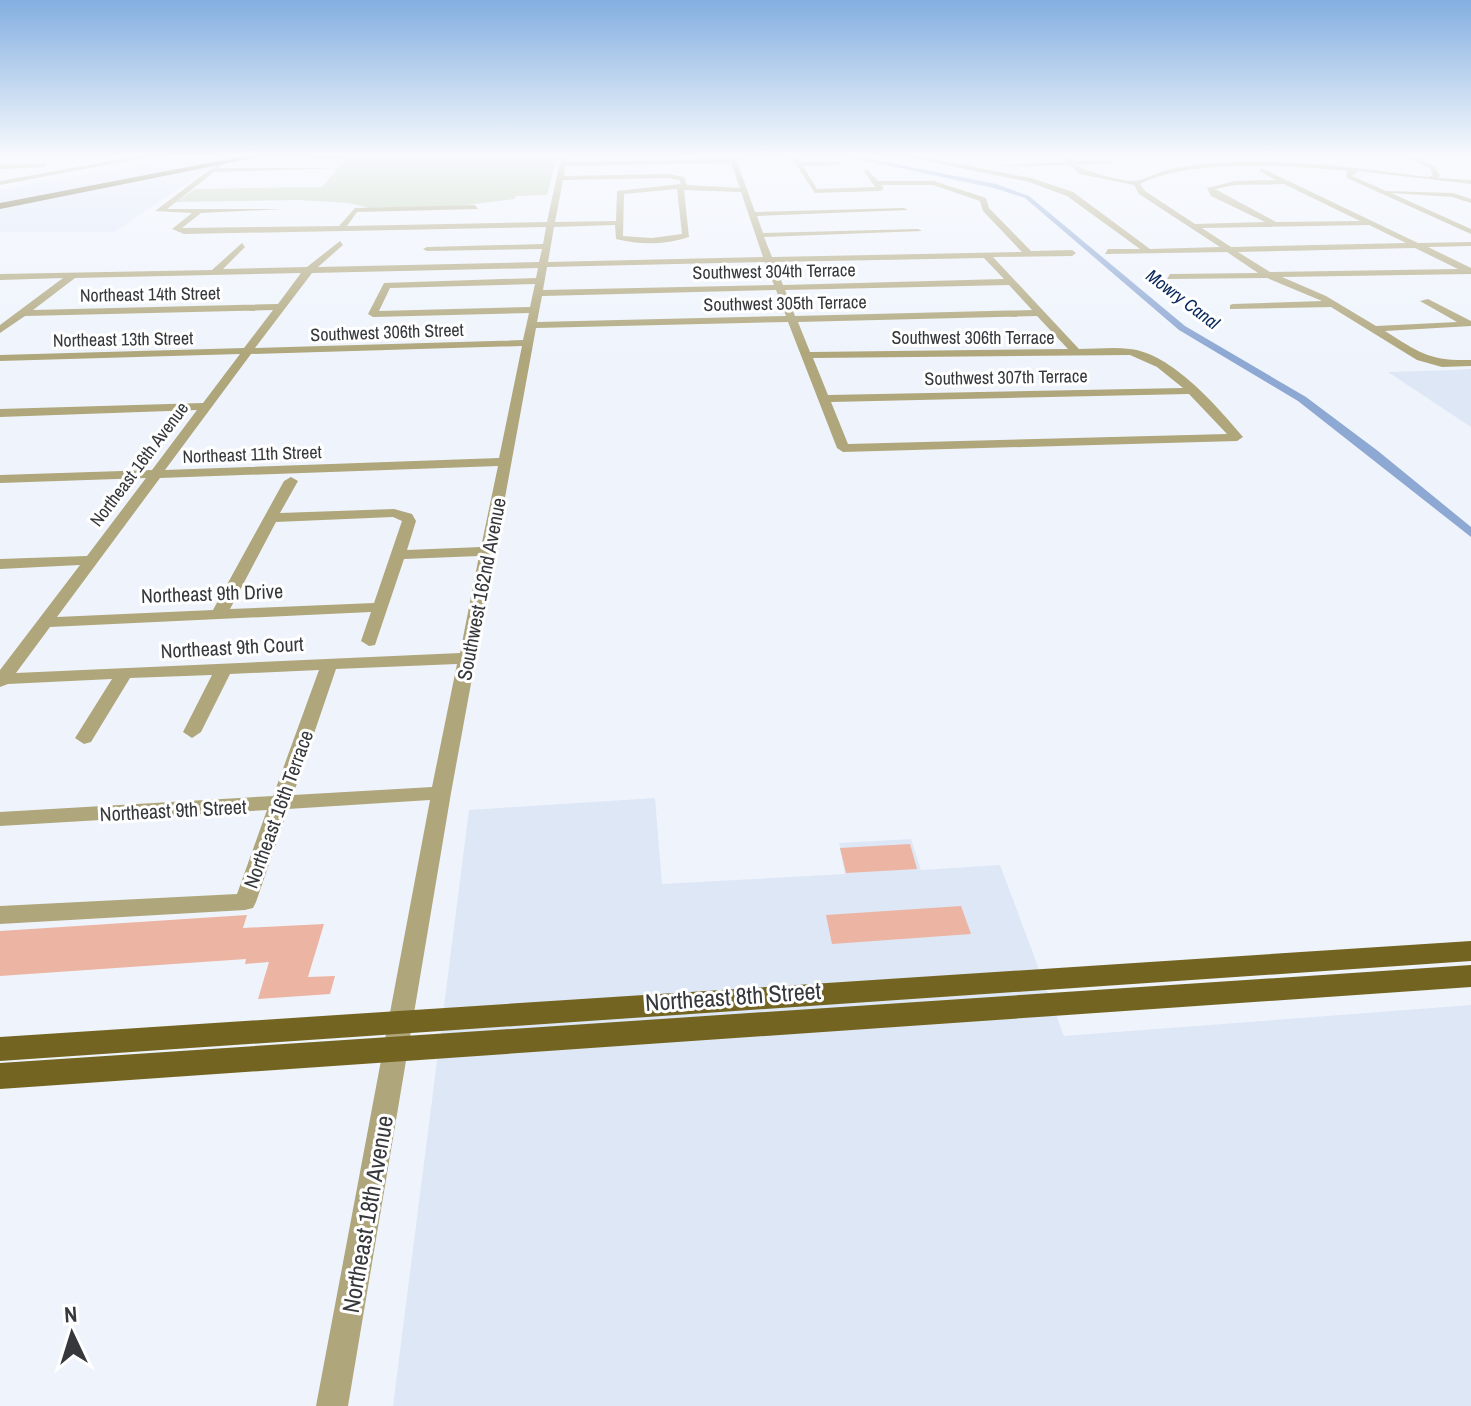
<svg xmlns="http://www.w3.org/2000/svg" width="1471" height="1406" font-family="'Archivo Narrow',sans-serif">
<rect width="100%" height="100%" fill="#eff4fc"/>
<g fill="#dee7f6">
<path d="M184,156h43l-113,76h-114v-42z"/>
<path d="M1471,369v58l-83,-55 67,-2z"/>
<path d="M655,798l7,86 183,-10 -6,-31 72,-4 10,31 79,-5 64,171 407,-31v401h-1078l76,-596z"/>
</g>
<path fill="#becfad" d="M312,156h245l-10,39 -31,1 -1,3 -57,7 -88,2 -21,-5 -51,-3 -122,2 19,-13 127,-2 24,-28h-37z"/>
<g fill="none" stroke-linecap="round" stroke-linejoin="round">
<path fill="#8da8d3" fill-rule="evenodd" d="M843,156h12l141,28 33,12 156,130 121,71 72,54 93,76v10l-173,-136 -119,-71 -154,-132 -31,-10z"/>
</g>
<g fill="#ecb4a2">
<path d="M910,844l7,25 -71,4 -6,-25z"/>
<path d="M961,906l10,28 -139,10 -6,-29z"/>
<path d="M247,915l-4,13 81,-4 -16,53 27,-1 -5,18 -72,5 11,-37 -24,2 1,-5 -246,17v-45z"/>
</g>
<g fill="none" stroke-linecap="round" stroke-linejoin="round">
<g fill="#afa67c" fill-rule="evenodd">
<path d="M139,156h14l-153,29v-4z"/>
<path d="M561,156h6l-1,6 167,-3 12,-3 -8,6 18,50 149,-4 4,2 -151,6 6,17 155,-4 4,2 -158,6 8,20 250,-5 -39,-41 -3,-10 -47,-16h-52l3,4 -4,2 -65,2 -22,-33 -12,-4 16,2 3,4h40l-2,3 -35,1 14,23 58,-2 -11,-16 3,-2 11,12h56l52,17 3,10 42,43 41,-1 4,3 -4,3 -79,1 86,92c17,0 35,-2 51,0 41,4 88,58 113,88l-6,4 -394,11 -6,-4 -49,-126 -252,6 -85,465 -103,613h-32l114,-606 -142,9 -32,93 -3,6 -8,2 -245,14v-18l237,-12 30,-84 -267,16v-14l273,-16 46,-126 -89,4 -29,58 -9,6 -9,-6 29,-57 -82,3 -39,64 -7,2 -9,-6 37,-59 -104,5 -8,3v-17l80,-105 -80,4v-10l87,-3 59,-78 -146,5v-8l152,-5 45,-60 -197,7v-8l203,-6 37,-49 -240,7v-6l244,-7 29,-38 -248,6 -25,17v-8l63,-47 -63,2v-6l212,-4 30,-27 3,4 -22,22 84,-2 33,-26 3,4 -25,22 221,-5 3,-13 -115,2 -4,-2 4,-2 116,-3 3,-17 -362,7 -12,-5 20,-16 -37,-2 65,-49 3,2 -4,4h125l-130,4 -47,37h116l-82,4 -19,15 157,-2 16,-18 120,-3 3,4 -121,3 -10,14 200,-4zM731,163l9,25 -53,-3 -3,-8 -16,-3 -104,2 1,-10zM668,178l11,2 2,4 -64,7 -1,30 -61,1 8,-42zM677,189l5,45 -30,4 -29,-2 1,-42zM684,190l57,2 22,65 -215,5 6,-35 61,-2 1,14c24,6 49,6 73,-2zM984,258l20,21 -221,6 -9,-23zM765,262l9,23 -231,5 4,-23zM538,268l-2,10 -152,5 -16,31 5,3 156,-4 -6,27 -268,8 57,-75zM301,273l-23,31 -245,6 42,-32zM535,284l-5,23 -151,4 11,-23zM1009,285l23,25 -237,6 -10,-26zM776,290l10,26 -249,6 5,-26zM1037,316l31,33 -258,3 -12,-30zM522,346l-23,112 -334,12 86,-116zM1130,355l27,12 26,21 -355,7 -15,-37zM1189,394l38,40 -379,10 -17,-42zM498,466l-17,81 -74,3 9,-29 -4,-7 -18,-5 -114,4 18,-32 -7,-4 -7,4 -71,129 -156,7 103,-139zM393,517l9,4 -28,82 -144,6 46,-87zM479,556l-19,97 -444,20 34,-46 321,-15 -10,29 8,5 6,-1 29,-86zM457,664l-25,123 -139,8 43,-126z"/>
<path d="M903,156h13l115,22 42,14 77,57 70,-2 -81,-53 -5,-9 -54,-11 -10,-9 -84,1 80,-4 -5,-6h7l5,5 37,-1 2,3 -35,2c8,7 47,17 59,16 10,-2 23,-9 35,-12 83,-17 174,-2 258,8l4,-2 -3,-7 -29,-12h9l25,10 5,10 -2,2 33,2v4l-113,-13 -6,5 34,15 67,2 18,6v4l-19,-6 -61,-4 80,36v5l-124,-56 -1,-5 3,-2c-56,-5 -159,-13 -209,13l5,7 50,33 70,-2 -54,-26 -4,-8 28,-7 41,-1 -17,-9 2,-3 157,75 53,-1v4l-43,1 43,21v6l-189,3 44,19 50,30 81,-4 -37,-21 8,-2 43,22v5l-86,5c35,22 44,30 86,29v6l-29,1 -25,-7 -86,-53 -101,2v-4l3,-1 89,-3 -55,-23 -100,1 3,-5 88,-1 -31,-21 -122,2 3,-5h32l-73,-53 -38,-14zM1284,184l76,37 -84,1 -61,-33 20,-4zM1369,225l37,18 -175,4 -29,-19zM1415,248l43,21 -188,3 -32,-20z"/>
<path d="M47,164l-2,3 -45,2v-4z"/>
</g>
<g fill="#736521" fill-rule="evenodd">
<path d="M1471,941v20l-1471,100v-24z"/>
<path d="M1471,965v22l-1471,102v-26z"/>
</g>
<path fill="#5a4f13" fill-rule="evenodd" d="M245,156h18l-263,53v-6z"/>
</g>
<linearGradient id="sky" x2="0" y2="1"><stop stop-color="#83afe0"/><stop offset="0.44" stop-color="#f8fafe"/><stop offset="1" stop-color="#f8fafe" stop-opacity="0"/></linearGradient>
<rect width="1471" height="353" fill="url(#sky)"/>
<g text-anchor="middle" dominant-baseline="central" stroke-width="6" stroke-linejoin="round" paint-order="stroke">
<g font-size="18" fill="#36383b" stroke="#fff">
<text transform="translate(774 271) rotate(-1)">Southwest 304th Terrace</text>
<text transform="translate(150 294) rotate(-1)">Northeast 14th Street</text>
<text transform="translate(785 303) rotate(-1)">Southwest 305th Terrace</text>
<text transform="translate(387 332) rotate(-2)">Southwest 306th Street</text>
<text x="973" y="337">Southwest 306th Terrace</text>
<text transform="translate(123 339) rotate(-1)">Northeast 13th Street</text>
<text transform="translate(1006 377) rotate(-1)">Southwest 307th Terrace</text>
<text transform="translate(252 454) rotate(-2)">Northeast 11th Street</text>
<text transform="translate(139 464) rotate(-53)">Northeast 16th Avenue</text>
</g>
<g font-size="18" font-style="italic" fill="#07265a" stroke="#fff">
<text transform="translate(1183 299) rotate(37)">Mowry Canal</text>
</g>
<g font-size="20" fill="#36383b" stroke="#fff">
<text transform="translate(481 589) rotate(-79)">Southwest 162nd Avenue</text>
<text transform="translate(212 593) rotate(-2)">Northeast 9th Drive</text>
<text transform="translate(232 647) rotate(-3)">Northeast 9th Court</text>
<text transform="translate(278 809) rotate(-70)">Northeast 16th Terrace</text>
<text transform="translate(173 810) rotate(-3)">Northeast 9th Street</text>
</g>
<g font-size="24" fill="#36383b" stroke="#fff">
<text transform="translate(733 996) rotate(-4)">Northeast 8th Street</text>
<text transform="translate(367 1214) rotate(-80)">Northeast 18th Avenue</text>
</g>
</g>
<g transform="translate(72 1334) rotate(356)" stroke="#ffffff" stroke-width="6" paint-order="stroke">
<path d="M0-6L14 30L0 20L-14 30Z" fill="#36383b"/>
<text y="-12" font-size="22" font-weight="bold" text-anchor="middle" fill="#36383b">N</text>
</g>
</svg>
